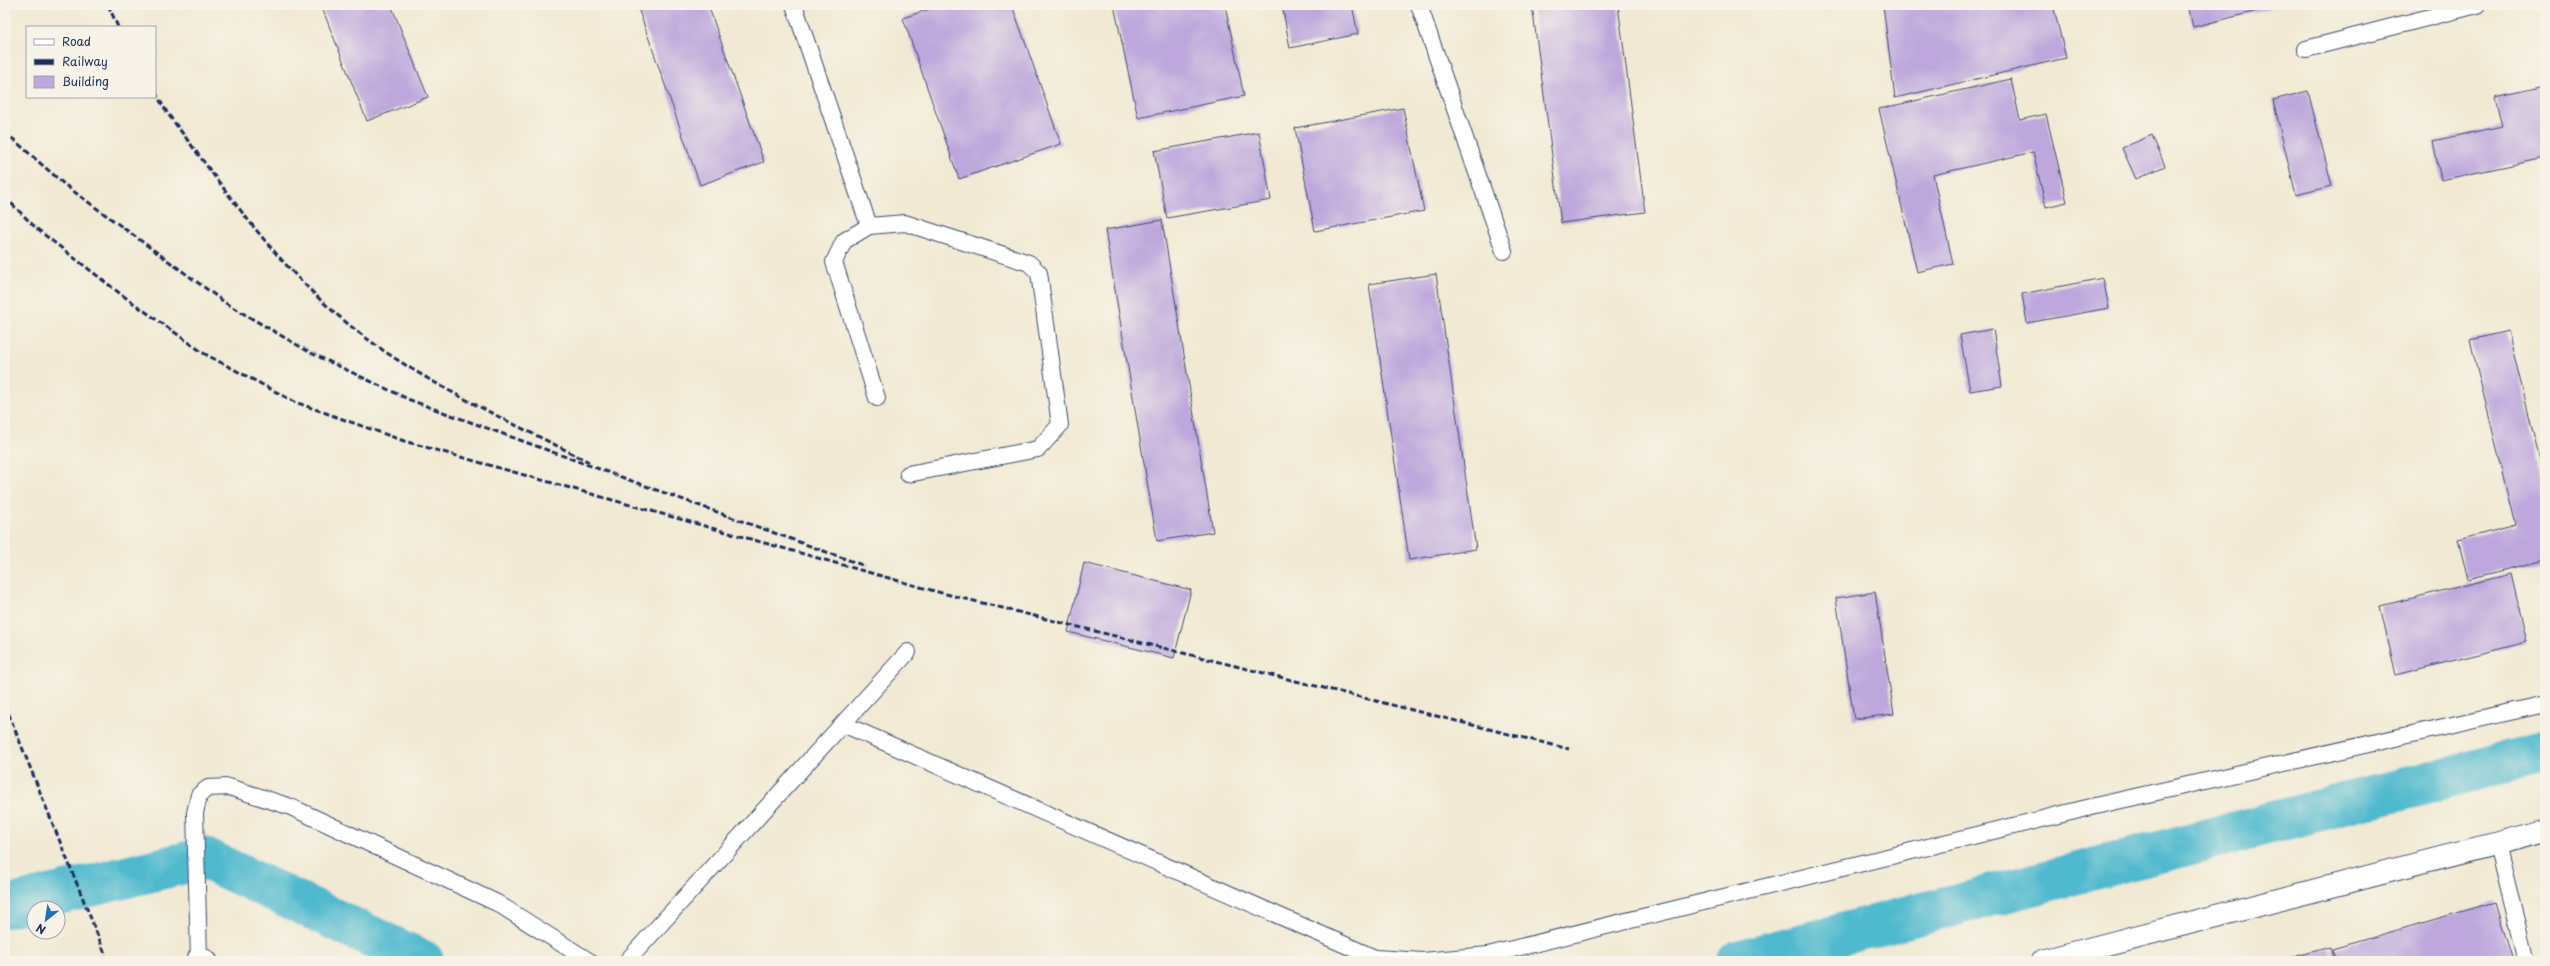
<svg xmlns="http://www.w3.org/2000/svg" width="2550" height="966" font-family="'Playpen Sans',sans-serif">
<rect width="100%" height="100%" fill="#f7f3e8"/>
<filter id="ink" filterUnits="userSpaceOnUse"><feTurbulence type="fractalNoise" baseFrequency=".025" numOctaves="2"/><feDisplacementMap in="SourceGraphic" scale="8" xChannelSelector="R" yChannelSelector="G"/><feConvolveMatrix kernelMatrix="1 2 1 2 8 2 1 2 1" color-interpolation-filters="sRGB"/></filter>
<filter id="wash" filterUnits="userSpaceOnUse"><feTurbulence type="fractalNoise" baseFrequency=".012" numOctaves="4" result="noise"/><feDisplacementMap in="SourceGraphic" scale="16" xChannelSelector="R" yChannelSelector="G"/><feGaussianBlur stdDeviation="0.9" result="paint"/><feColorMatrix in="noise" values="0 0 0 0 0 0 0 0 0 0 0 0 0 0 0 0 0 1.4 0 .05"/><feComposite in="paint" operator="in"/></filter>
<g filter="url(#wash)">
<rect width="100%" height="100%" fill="#f1e9d3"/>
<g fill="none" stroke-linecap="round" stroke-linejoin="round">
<g stroke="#50b9ce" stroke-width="42">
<path d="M5,907l199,-49 219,103"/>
<path d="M1738,961l807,-209"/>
</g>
</g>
<g id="blocks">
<g fill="#bda7dc">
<path d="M329,5h62l37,92 -61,24 -45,-113z"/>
<path d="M637,5h71l56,157 -64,23z"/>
<path d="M941,5h71l49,139 -102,35 -56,-161z"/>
<path d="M1114,5h111l19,91 -106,22z"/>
<path d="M1282,5h70l6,29 -68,14z"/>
<path d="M1532,5h86l27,207 -84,11z"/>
<path d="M1883,5h170l13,53 -171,40z"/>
<path d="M2188,5h89v1l-84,21z"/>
<path d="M2011,79l9,41 26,-6 21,88 -21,5 -13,-55 -100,23 20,89 -36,8 -38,-163z"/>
<path d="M2545,86v72l-104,22 -8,-39 69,-15 -7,-29z"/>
<path d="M2308,91l24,95 -36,9 -23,-95z"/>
<path d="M1403,108l21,103 -109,20 -20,-103z"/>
<path d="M1259,132l12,68 -104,18 -13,-67z"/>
<path d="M2152,135l13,31 -29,13 -14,-31z"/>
<path d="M1162,220l51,312 -56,9 -52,-311z"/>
<path d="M1436,274l40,275 -67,11 -40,-276z"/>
<path d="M2103,278l6,30 -82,15 -5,-29z"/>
<path d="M1993,329l9,57 -32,5 -10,-56z"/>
<path d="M2508,331l37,149v80l-77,19 -10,-39 58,-15 -46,-185z"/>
<path d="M1084,563l107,27 -17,68 -106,-26z"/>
<path d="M2511,574l16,68 -131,33 -16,-69z"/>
<path d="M1875,592l19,122 -40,5 -18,-121z"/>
<path d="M2495,902l18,59h-177l-4,-12z"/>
<path d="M2330,947l4,14h-55z"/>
</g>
</g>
</g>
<g filter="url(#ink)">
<use href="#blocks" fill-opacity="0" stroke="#3b4b70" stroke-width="1"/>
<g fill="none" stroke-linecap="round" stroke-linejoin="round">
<g stroke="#3b4b70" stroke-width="18">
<g id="lane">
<path d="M794,5l75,221"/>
<path d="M1419,5l85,246"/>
<path d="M2306,49l171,-44"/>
<path d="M877,398l-43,-136 10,-21 25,-15 36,-3 124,40 10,10 21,152 -22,24 -130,25"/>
<path d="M843,724l532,234 48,3 65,-6 607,-149 450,-102"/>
<path d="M2497,844l29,117"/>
<path d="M199,958l-4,-145 4,-18 9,-7 21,-1 62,20 206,96 92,58"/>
<path d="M627,961l281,-309"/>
</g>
</g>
<g stroke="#3b4b70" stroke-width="24">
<g id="street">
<path d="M199,958l7,3"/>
<path d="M2042,961l503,-130"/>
</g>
</g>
<use href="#lane" stroke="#fff" stroke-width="16"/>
<use href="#street" stroke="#fff" stroke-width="22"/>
<g stroke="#1b2f5e" stroke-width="3" stroke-dasharray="6 3" stroke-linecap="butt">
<path d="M108,5l10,22"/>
<path d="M155,92l13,22c54,71 104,146 173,204 71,61 165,101 248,144"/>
<path d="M5,132l60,53 162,119 84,49 99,47 455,166"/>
<path d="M5,197l32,32 85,66 83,59 90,48 109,39 534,151 631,157"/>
<path d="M5,705l103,256"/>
</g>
</g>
</g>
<rect width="2550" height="966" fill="none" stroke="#f7f3e8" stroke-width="20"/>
<rect x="26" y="26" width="130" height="72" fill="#f7f3e8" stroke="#9fa5b1"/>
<rect x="34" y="39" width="20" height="6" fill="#ffffff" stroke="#9fa5b1"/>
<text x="62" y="46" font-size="12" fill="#1b2f5e">Road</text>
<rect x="34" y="59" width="20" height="6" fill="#1b2f5e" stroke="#9fa5b1"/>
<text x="62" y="66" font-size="12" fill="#1b2f5e">Railway</text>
<rect x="34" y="76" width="20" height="12" fill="#bda7dc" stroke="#9fa5b1"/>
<text x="62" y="86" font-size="12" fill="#1b2f5e">Building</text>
<g transform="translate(46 920) rotate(210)"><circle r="19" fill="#f7f3e8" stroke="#9fa5b1"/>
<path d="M0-3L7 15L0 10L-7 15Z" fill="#1f6fb2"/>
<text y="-6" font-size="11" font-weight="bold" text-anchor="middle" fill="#1b2f5e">N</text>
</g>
</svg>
